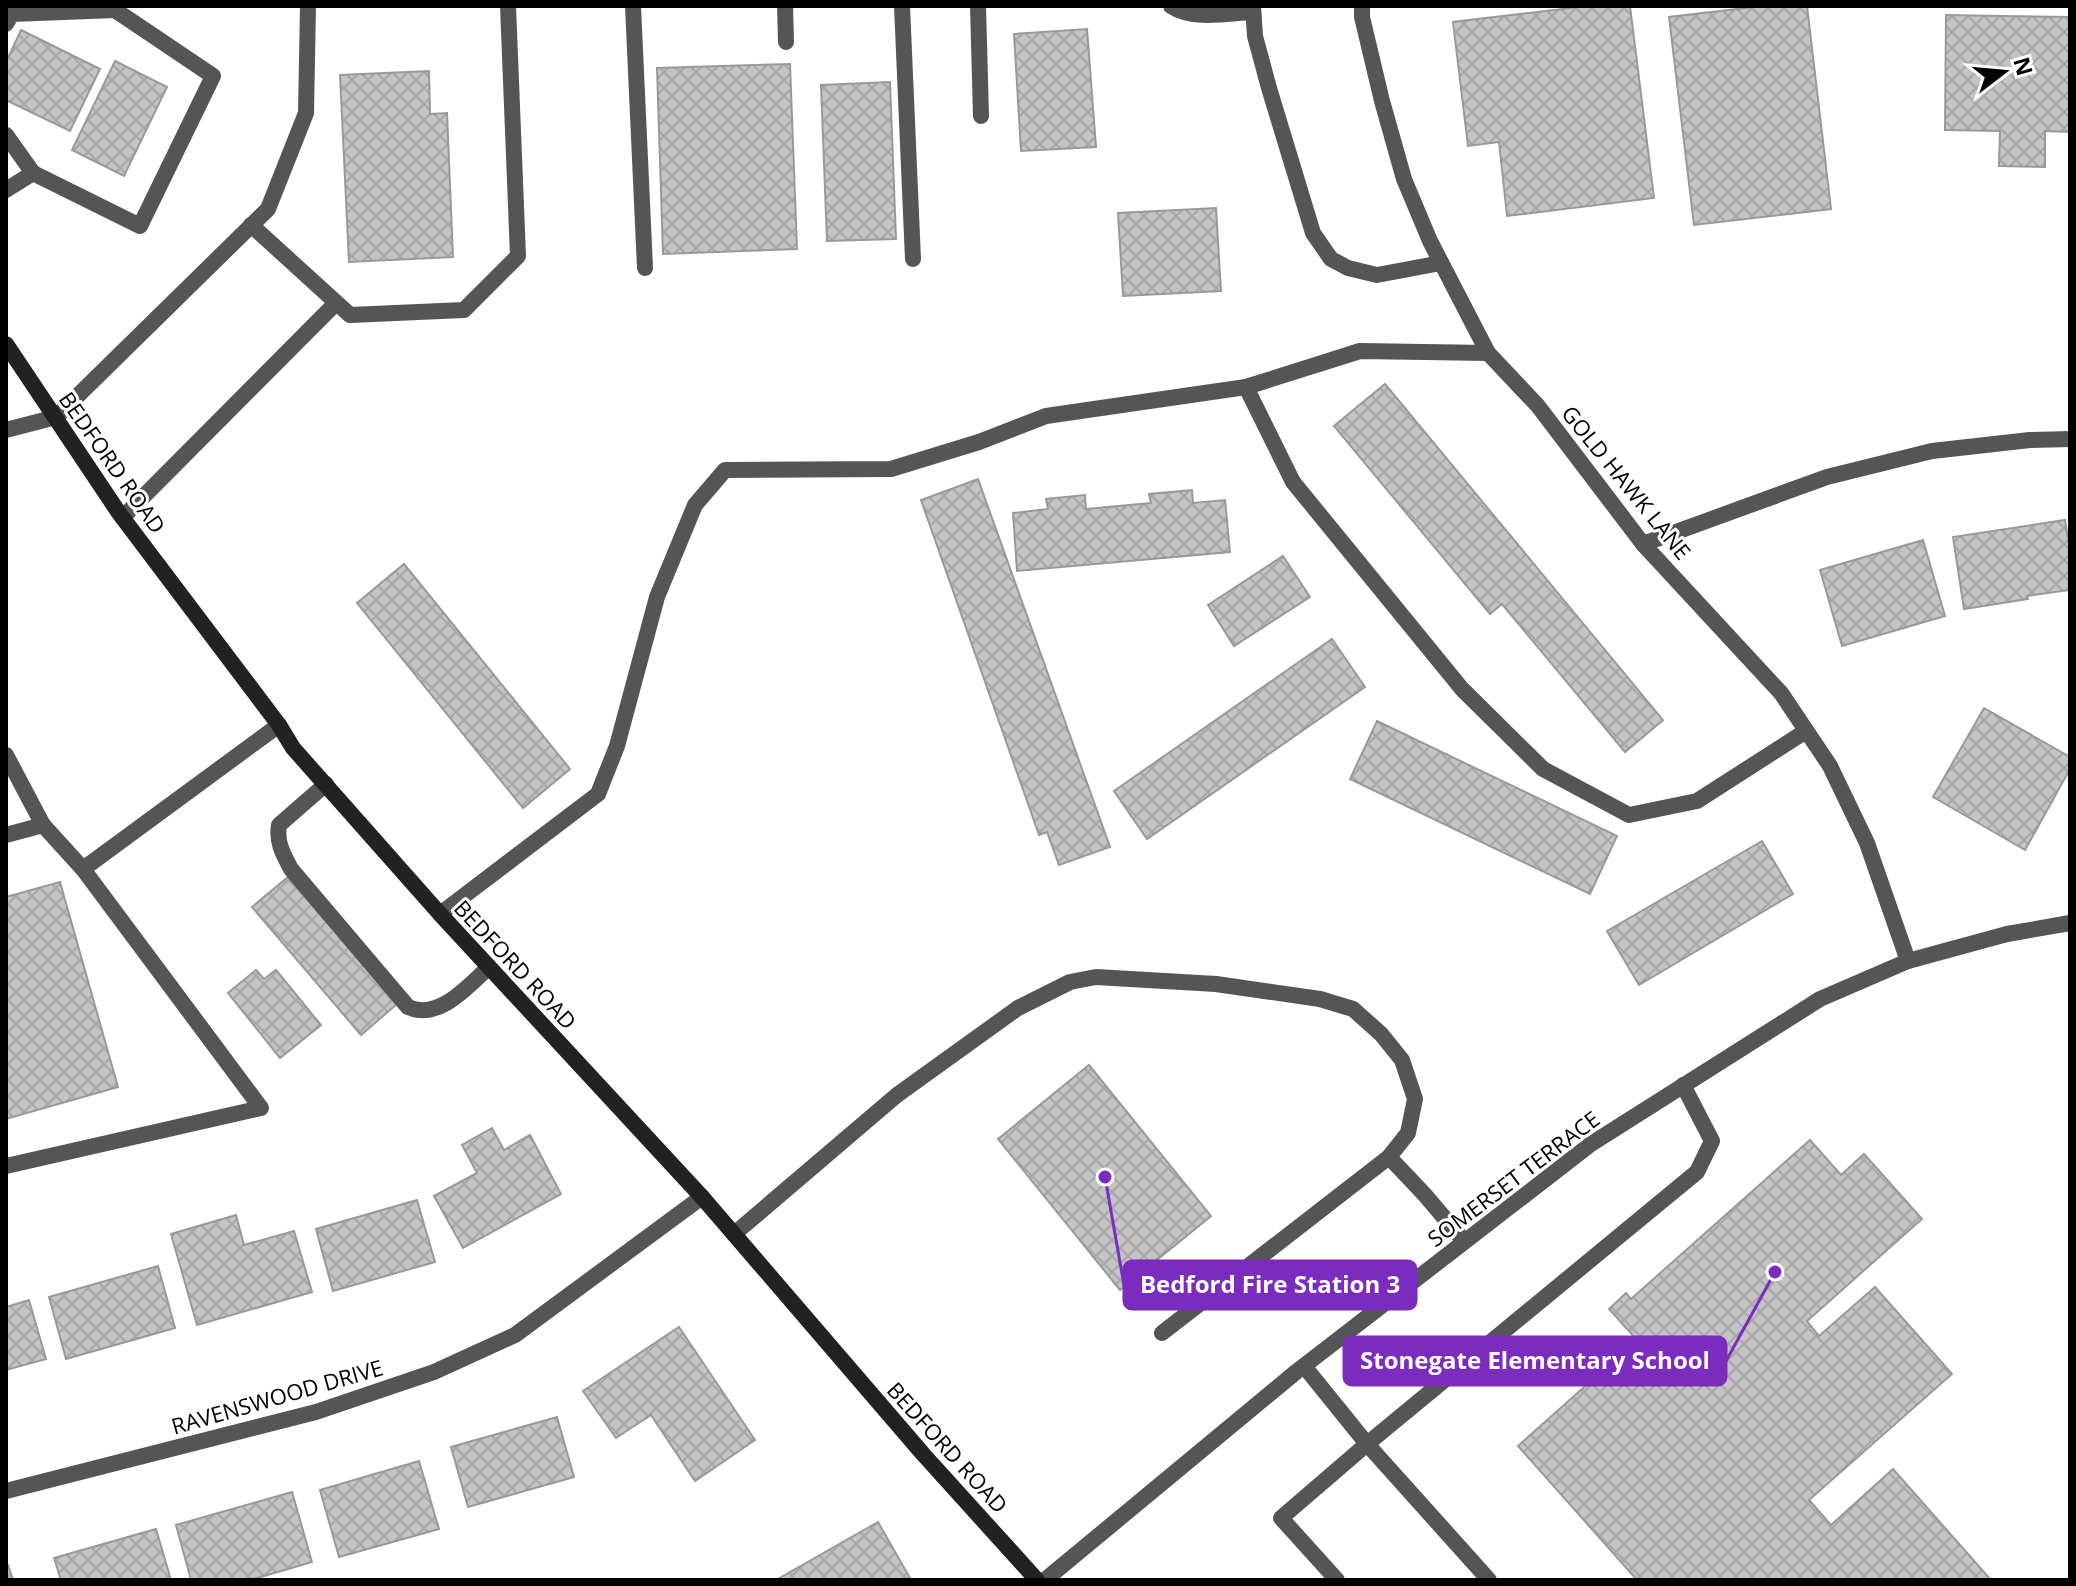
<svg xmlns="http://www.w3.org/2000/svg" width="2076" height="1586" font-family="'Open Sans',sans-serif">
<defs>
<pattern id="building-cross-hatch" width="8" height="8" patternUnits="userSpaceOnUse" patternTransform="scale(2)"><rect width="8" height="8" fill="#c4c4c4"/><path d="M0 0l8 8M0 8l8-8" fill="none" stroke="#a7a7a7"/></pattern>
</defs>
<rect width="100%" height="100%" fill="#fff"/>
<g fill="url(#building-cross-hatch)" stroke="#999" stroke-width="2">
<path d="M1588,6h42l24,192 -147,18 -8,-74 -31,4 -15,-124z"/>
<path d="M1763,6h44l24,203 -137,16 -25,-208z"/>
<path d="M1946,15l124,2v115l-25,-1v36l-46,-1 1,-35 -55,-1z"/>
<path d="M1087,29l9,118 -75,4 -7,-117z"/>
<path d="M21,30l79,39 -30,62 -64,-31v-38z"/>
<path d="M115,61l52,26 -43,89 -52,-26z"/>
<path d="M790,64l7,185 -134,5 -6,-186z"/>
<path d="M429,71l1,43 17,-1 6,144 -104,5 -9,-187z"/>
<path d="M890,82l6,157 -69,2 -6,-156z"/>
<path d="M1216,208l5,83 -98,5 -5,-83z"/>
<path d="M1385,384l278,336 -38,32 -123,-148 -12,10 -156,-188z"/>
<path d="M978,479l132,368 -51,18 -12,-33 -8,3 -118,-335z"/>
<path d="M1192,490l1,13 32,-3 5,52 -213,19 -4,-58 35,-4 -2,-10 39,-4 1,14 65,-6 -2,-9z"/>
<path d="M2065,520l5,30v40l-43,6 1,3 -64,10 -11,-72z"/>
<path d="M1923,540l22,76 -103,30 -22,-76z"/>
<path d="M1283,556l27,41 -76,49 -26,-41z"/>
<path d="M404,564l166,205 -47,39 -166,-205z"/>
<path d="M1332,639l33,48 -218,152 -33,-48z"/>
<path d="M1984,708l86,49v12l-45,81 -92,-53z"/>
<path d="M1377,721l240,115 -27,58 -240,-115z"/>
<path d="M1762,841l31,53 -154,91 -32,-54z"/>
<path d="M288,877l109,127 -36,31 -109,-128z"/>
<path d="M60,882l58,205 -112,32v-222z"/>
<path d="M256,970l8,9 12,-9 45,55 -41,33 -52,-65z"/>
<path d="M1089,1065l122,151 -91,74 -122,-151z"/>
<path d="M492,1128l12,22 26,-15 31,59 -98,54 -29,-52 43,-23 -15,-28z"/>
<path d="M1810,1140l31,35 23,-21 58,65 -115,102 12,15 56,-49 77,87 -143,126 22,25 62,-56 98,111h-354l-119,-134 119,-106 -28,-31 17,-16 5,6z"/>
<path d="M417,1200l18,62 -102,29 -17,-62z"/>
<path d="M236,1215l8,30 50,-14 18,61 -115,33 -26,-91z"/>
<path d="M158,1266l17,62 -109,31 -17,-62z"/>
<path d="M29,1300l17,59 -40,11v-63z"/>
<path d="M679,1327l76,113 -60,41 -44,-66 -35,23 -33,-47z"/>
<path d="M557,1417l17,60 -106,30 -17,-60z"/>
<path d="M419,1461l20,68 -100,28 -19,-67z"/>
<path d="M292,1492l20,70 -62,18h-59l-15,-55z"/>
<path d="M878,1522l32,56 -4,2h-127l-1,-1z"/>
<path d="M156,1529l15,51h-110l-7,-22z"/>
<path d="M6,1565h2l5,15h-7z"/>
</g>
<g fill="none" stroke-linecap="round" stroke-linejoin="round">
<g stroke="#555" stroke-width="16">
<path d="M633,6l12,262"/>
<path d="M785,6l1,36"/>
<path d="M902,6l11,253"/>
<path d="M978,6l3,110"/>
<path d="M1171,6c23,15 57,7 82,6"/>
<path d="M1253,6l2,30 14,52 44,145 18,26 17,9 29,7 64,-12"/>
<path d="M6,24l6,-10 103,-4 -1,-4"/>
<path d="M6,135l27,38 -27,17"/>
<path d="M33,173l107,53 73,-150 -98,-66"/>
<path d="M251,225l99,90 114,-5 54,-54 -10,-250"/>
<path d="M1246,387l47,95 169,207 81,80 86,46 68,-14 109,-70"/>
<path d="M6,430l50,-13 212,-208 38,-96 2,-107"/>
<path d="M123,517l213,-214"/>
<path d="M6,755l37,70"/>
<path d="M326,784l-47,41c-3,17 4,29 12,44l117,138c31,14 60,-21 81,-40"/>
<path d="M6,835l37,-10 40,44 178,239 -255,58"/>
<path d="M83,869l196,-144"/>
<path d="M440,914l158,-120 19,-48 40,-149 38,-92 30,-35 166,-1 88,-27 67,-26 200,-29 114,-36 128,2"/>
<path d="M734,1234l163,-139 121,-87 52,-26 26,-5 120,7 104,15 33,10 28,25 21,26 13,39 -7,34 -19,24 36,38 39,46"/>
<path d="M1162,1333l227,-176"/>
<path d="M1304,1366l63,78 122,136"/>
<path d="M1337,1580l-56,-62 86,-74 330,-272 15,-31 -29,-56"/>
</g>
<g stroke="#555" stroke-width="16">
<path d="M1362,6v11l20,84 22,78 26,62 58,112 50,53 105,138 138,149 49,73 37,77 41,118"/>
<path d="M1643,544l184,-67 105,-26 98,-11 40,-1"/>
<path d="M6,1491l310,-79 118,-40 81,-37 187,-138"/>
<path d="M1045,1580l251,-208 295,-228 229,-145 88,-38 99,-27 63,-11"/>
</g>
<path stroke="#222" stroke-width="16" d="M6,344l113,169 160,212 14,23 147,166 262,283 221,257 114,126"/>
</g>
<g text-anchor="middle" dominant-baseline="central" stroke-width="6" stroke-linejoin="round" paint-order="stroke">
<g font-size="22" fill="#000" stroke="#fff">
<text transform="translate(113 462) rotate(55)">BEDFORD ROAD</text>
<text transform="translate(1627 482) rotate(51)">GOLD HAWK LANE</text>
<text transform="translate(516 964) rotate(47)">BEDFORD ROAD</text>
<text transform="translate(1513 1178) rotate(-37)">SOMERSET TERRACE</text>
<text transform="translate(277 1396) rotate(-16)">RAVENSWOOD DRIVE</text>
<text transform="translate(948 1447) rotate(48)">BEDFORD ROAD</text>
</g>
</g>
<path fill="none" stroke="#7b2cbf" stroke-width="3" d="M1105 1177L1124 1285M1775 1272L1726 1361"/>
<g fill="#7b2cbf" stroke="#fff" stroke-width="3">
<circle cx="1105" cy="1177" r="8"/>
<circle cx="1775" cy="1272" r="8"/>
</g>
<g fill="#7b2cbf" stroke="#7b2cbf" stroke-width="3">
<rect x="1124" y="1261" width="292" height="48" rx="8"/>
<rect x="1344" y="1337" width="382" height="48" rx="8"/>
</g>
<g font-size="24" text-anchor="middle" font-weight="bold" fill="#fff">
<text x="1270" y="1293">Bedford Fire Station 3</text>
<text x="1535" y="1369">Stonegate Elementary School</text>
</g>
<rect width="2076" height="1586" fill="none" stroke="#000000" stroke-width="16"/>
<g transform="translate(2004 72) rotate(74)" stroke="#ffffff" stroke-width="6" paint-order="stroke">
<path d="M0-6L14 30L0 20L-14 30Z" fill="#000000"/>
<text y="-12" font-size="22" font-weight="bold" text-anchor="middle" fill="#000000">N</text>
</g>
</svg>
